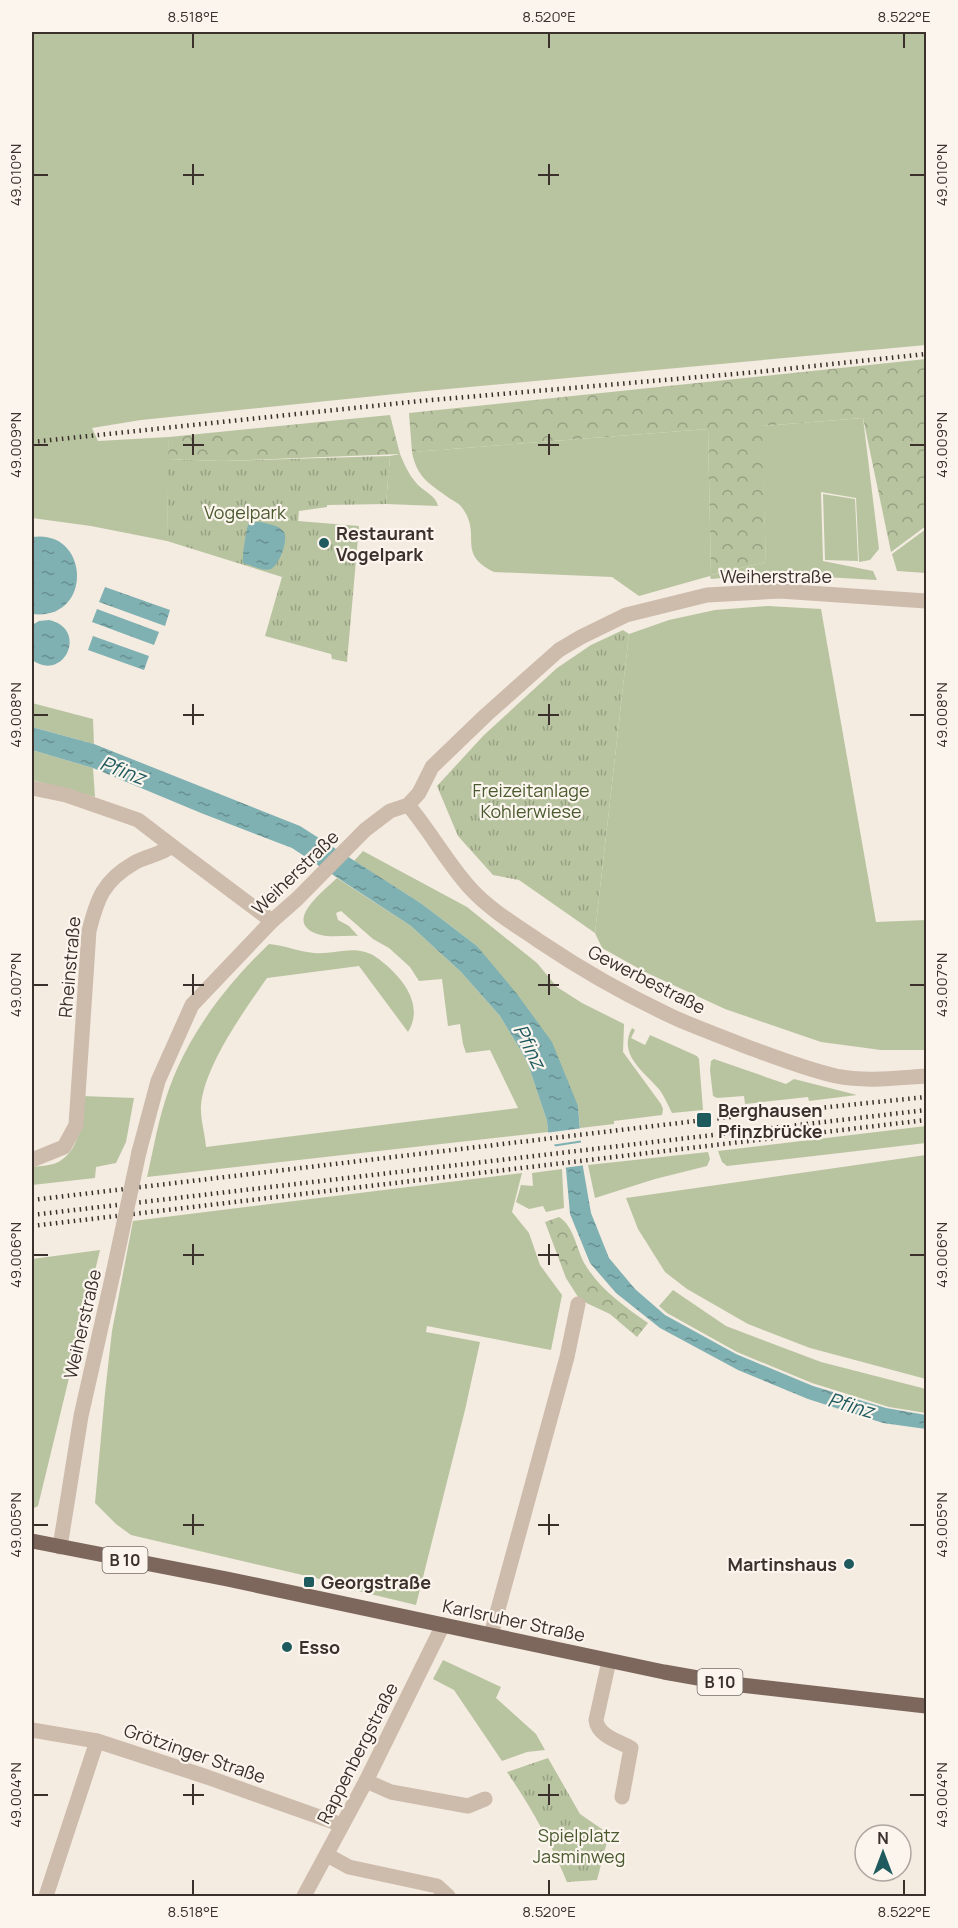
<svg xmlns="http://www.w3.org/2000/svg" width="958" height="1928" font-family="Manrope,sans-serif">
<defs>
<pattern id="forest-crowns" width="20" height="18" patternUnits="userSpaceOnUse" patternTransform="scale(1.5)"><rect width="20" height="18" fill="#b8c4a0"/><path d="M2 6a3 3 0 1 1 6 0M12 15a3 3 0 1 1 6 0" fill="none" stroke="#97a083"/></pattern>
<pattern id="park-tufts" width="24" height="20" patternUnits="userSpaceOnUse" patternTransform="scale(1.5)"><rect width="24" height="20" fill="#b8c4a0"/><path d="M3 7l-1-3M5 7V3M7 7l1-3M15 17l-1-3M17 17v-4M19 17l1-3" fill="none" stroke="#97a083"/></pattern>
<pattern id="water-ripples" width="26" height="14" patternUnits="userSpaceOnUse" patternTransform="scale(1.5)"><rect width="26" height="14" fill="#7fb0b2"/><path d="M2 4q2-2 4 0t4 0M15 11q2-2 4 0t4 0" fill="none" stroke="#699091"/></pattern>
</defs>
<rect width="100%" height="100%" fill="#f4ebe1"/>
<g fill="#b8c4a0">
<path d="M32,32h894v313l-521,48 -264,27 -49,8 6,13 71,-4 -2,104 -76,-15 -59,-8z"/>
<path d="M863,418l16,131 -9,11 -11,2 -3,-64 -35,-6 2,69 50,10 4,9 -107,-6 -59,5 -1,-3 -71,20 -27,-19 -118,-5c-38,-19 -12,-36 -31,-63 -3,-5 -9,-8 -14,-11 -20,-15 -32,-20 -37,-46l296,-23 3,146 55,-13 -5,-136z"/>
<path d="M400,454c5,12 9,21 18,31 7,7 18,11 20,21l-52,-2 4,-48z"/>
<path d="M823,494l32,5 3,62 -33,-1z"/>
<path d="M926,529v44l-29,-2 -5,-17z"/>
<path d="M768,606l53,3 55,313 50,-2v130h-45l-60,-8 -96,-33 -80,-37 -43,-24 -7,-15 34,-299 40,-14 46,-10z"/>
<path d="M32,703l61,16 1,25 -62,-17z"/>
<path d="M32,750l61,18 2,29 -63,-17z"/>
<path d="M363,851l104,56 70,56 20,24 25,16 42,21 -1,28 38,52 2,5 -1,6 -48,6v3l-34,4 -2,-22 -101,-160 -55,-42 -68,-43z"/>
<path d="M337,878l74,48 50,46 39,44 27,45 20,60 1,11 -401,45c6,-25 10,-51 18,-76 19,-61 58,-113 104,-157 15,1 30,8 45,9 17,2 34,-6 51,-1 8,2 14,7 20,12 19,16 39,42 23,68l-49,-66 -92,12c-23,33 -62,87 -66,127 -1,13 4,29 5,42l312,-39 -28,-58 -24,3 -3,-9 -3,-20 -12,2 -6,-47 -23,2 -9,-14 -21,-19 -16,-9 -32,-28 -5,2 2,7 11,6 9,10c-12,-1 -25,2 -37,-1 -42,-11 3,-44 16,-57z"/>
<path d="M632,1028l3,2 -4,8 14,7 5,-10 47,21 2,3 4,51 -31,3c-4,-8 -8,-18 -14,-25 -16,-18 -40,-34 -26,-60z"/>
<path d="M714,1059l72,25 8,-5 63,16 -48,6 -1,-4 -63,7 -1,-8 -27,2 -4,-2 -3,-26 1,-9z"/>
<path d="M82,1096l52,2 -8,44 -10,21 -20,4 -1,11 -63,7v-18c8,-1 20,-1 28,-6 22,-14 21,-42 22,-65z"/>
<path d="M926,1126v17l-199,23 -5,-4 -4,-11z"/>
<path d="M708,1152l2,7 -3,7 -52,13 -60,19 -7,-33z"/>
<path d="M926,1155v224l-116,-31 -62,-24 -61,-35 -22,-17 -27,-43 -12,-31z"/>
<path d="M562,1169l2,39 -18,4 -3,-6 -14,3 -13,-7 5,-17 12,1 -1,-13z"/>
<path d="M522,1173l-10,39 17,21 11,32 22,30 -11,55 -124,-24 -1,6 54,10 -15,68 -49,195 -79,-19v-3l-206,-48 -15,-11 -21,-21 10,-110 7,-62 21,-110z"/>
<path d="M100,1250l-62,256 -6,3v-250z"/>
<path d="M673,1290l53,36 95,36 105,27v24l-37,-6 -77,-24 -75,-31 -70,-39 -8,-7z"/>
<path d="M443,1660l58,27 -5,11 40,36 9,16 -18,2 -25,9 -48,-71 -21,-11z"/>
</g>
<g fill="url(#forest-crowns)">
<path d="M926,359v167l-35,26 -28,-134 -101,8 4,136 -55,13 -3,-146 -296,23 -3,-39z"/>
<path d="M390,415l10,39 -179,7 -53,-2 1,-22z"/>
<path d="M559,1217c16,10 17,33 27,49 15,24 39,41 62,57l-11,14 -27,-23 -30,-14 -14,-22 -21,-56z"/>
</g>
<g fill="url(#park-tufts)">
<path d="M390,456l-4,48 -59,1v2l-28,4 -1,10 61,5 -12,136 -15,-3 -1,-5 -66,-18 17,-59 -115,-36 1,-82 53,2z"/>
<path d="M623,630l6,4 -34,299 -76,-53 -26,-5 -35,-39 -21,-50 47,-51 73,-67 34,-23z"/>
<path d="M548,1758l32,56 29,20 -12,46 -30,2c-17,-41 -35,-73 -60,-110z"/>
</g>
<g fill="url(#water-ripples)">
<path d="M261,522c7,2 17,3 22,9 7,7 -4,34 -12,38 -8,3 -20,-4 -28,-6 -1,-5 3,-32 5,-38l4,-3z"/>
<path d="M32,537c58,-9 62,84 0,77z"/>
<path d="M105,587l65,23 -5,16 -66,-24z"/>
<path d="M97,609l62,23 -5,13 -62,-23z"/>
<path d="M49,620c40,9 15,63 -17,40v-35l7,-4z"/>
<path d="M93,636l56,20 -5,14 -56,-20z"/>
<path d="M32,727l62,17 206,82 122,78 55,42 40,48 35,48 26,64 5,61 8,46 18,45 26,31 30,26 71,39 77,32 73,22 40,7v14l-43,-6 -75,-24 -70,-29 -78,-42 -44,-35 -26,-30 -20,-49 -4,-45 -18,-37 -1,-11 -20,-60 -27,-45 -39,-44 -50,-46 -119,-78 -91,-35 -108,-45 -61,-18z"/>
</g>
<g fill="#f4ebe1">
<path d="M583,1128l1,12 -33,5 -6,-12z"/>
<path d="M584,1142l2,23 -23,3 -11,-21z"/>
</g>
<g fill="none" stroke-linecap="round" stroke-linejoin="round">
<g stroke="#cdbbac" stroke-width="15">
<path d="M32,788l34,7 72,25 34,26"/>
<path d="M408,805c23,27 39,58 63,84 18,20 46,37 68,52 43,29 87,54 134,76 24,11 48,19 72,29 30,11 60,23 91,30 30,6 60,2 90,0"/>
<path d="M139,1152l19,-71 34,-76 80,-84 25,-22 68,-69 25,-19 18,-6 11,-12 13,-26 54,-52 73,-65 22,-13 45,-22 81,-20 73,-4 146,10"/>
<path d="M32,1160l32,-13 12,-22 13,-194c8,-32 14,-50 45,-68 12,-7 26,-8 38,-17l100,75"/>
<path d="M60,1547l21,-131 32,-142"/>
<path d="M491,1635l76,-278 11,-53"/>
<path d="M609,1661l-13,59c2,16 22,21 35,28l-9,49"/>
<path d="M32,1730l65,11 110,36 135,48"/>
<path d="M366,1781l25,11 77,14 17,-7"/>
<path d="M327,1855l22,12 88,19 11,10"/>
<path d="M46,1896l51,-155"/>
<path d="M304,1896l62,-115 77,-156"/>
</g>
<path stroke="#7d675c" stroke-width="15" d="M32,1541l195,38 437,93 68,12 194,22"/>
<g stroke="#3b302b" stroke-width="4.5" stroke-dasharray="1.5 4.5" stroke-linecap="butt">
<path d="M32,442l388,-41 337,-29 169,-18"/>
<path d="M32,1200l689,-82 205,-21"/>
<path d="M32,1215l894,-105"/>
<path d="M32,1226l894,-106"/>
</g>
<path stroke="#cdbbac" stroke-width="15" d="M113,1274l26,-122"/>
</g>
<path fill="none" stroke="#3b302b" stroke-width="2" d="M193,33v15M549,33v15M904,33v15M193,164v21M549,164v21M33,175h15M183,175h21M538,175h21M910,175h15M193,434v21M549,434v21M33,445h15M183,445h21M538,445h21M910,445h15M193,704v21M549,704v21M33,715h15M183,715h21M538,715h21M910,715h15M193,974v21M549,974v21M33,985h15M183,985h21M538,985h21M910,985h15M193,1244v21M549,1244v21M33,1255h15M183,1255h21M538,1255h21M910,1255h15M193,1514v21M549,1514v21M33,1525h15M183,1525h21M538,1525h21M910,1525h15M193,1784v21M549,1784v21M33,1795h15M183,1795h21M538,1795h21M910,1795h15M193,1880v15M549,1880v15M904,1880v15"/>
<g fill="#1f5a5e" stroke="#fbf5ee" stroke-width="2">
<circle cx="324" cy="543" r="6"/>
<rect x="696" y="1112" width="16" height="16" rx="3"/>
<circle cx="849" cy="1564" r="6"/>
<rect x="303" y="1576" width="12" height="12" rx="3"/>
<circle cx="287" cy="1647" r="6"/>
</g>
<g text-anchor="middle" dominant-baseline="central" stroke-width="4.5" stroke-linejoin="round" paint-order="stroke">
<g fill="#fbf5ee" stroke="#756b66" stroke-width="1.5">
<rect x="102.5" y="1547" width="45" height="26" rx="4.5"/>
<rect x="697.5" y="1669" width="45" height="26" rx="4.5"/>
</g>
<g font-size="16" font-weight="bold" fill="#3b302b">
<text x="125" y="1560">B 10</text>
<text x="720" y="1682">B 10</text>
</g>
<g font-size="18" fill="#4a5a2e" stroke="#fbf5ee">
<text x="245" y="512">Vogelpark</text>
<text x="531" y="790">Freizeitanlage<tspan x="531" dy="21">Kohlerwiese</tspan></text>
<text x="579" y="1835">Spielplatz<tspan x="579" dy="21">Jasminweg</tspan></text>
</g>
<g font-size="18" font-weight="bold" fill="#3b302b" stroke="#fbf5ee" text-anchor="start">
<text x="336" y="533">Restaurant<tspan x="336" dy="21">Vogelpark</tspan></text>
<text x="718" y="1110">Berghausen<tspan x="718" dy="21">Pfinzbrücke</tspan></text>
<text x="837" y="1564" text-anchor="end">Martinshaus</text>
<text x="321" y="1582">Georgstraße</text>
<text x="299" y="1647">Esso</text>
</g>
<g font-size="18" fill="#3b302b" stroke="#fbf5ee">
<text x="776" y="576">Weiherstraße</text>
<text transform="translate(295 872) rotate(-44)">Weiherstraße</text>
<text transform="translate(69 967) rotate(-85)">Rheinstraße</text>
<text transform="translate(647 979) rotate(27)">Gewerbestraße</text>
<text transform="translate(82 1324) rotate(-77)">Weiherstraße</text>
<text transform="translate(514 1620) rotate(12)">Karlsruher Straße</text>
<text transform="translate(195 1753) rotate(19)">Grötzinger Straße</text>
<text transform="translate(357 1753) rotate(-63)">Rappenbergstraße</text>
</g>
<g font-size="20" font-style="italic" fill="#1f5a5e" stroke="#fbf5ee">
<text transform="translate(123 770) rotate(21)">Pfinz</text>
<text transform="translate(530 1046) rotate(63)">Pfinz</text>
<text transform="translate(851 1405) rotate(16)">Pfinz</text>
</g>
</g>
<rect width="958" height="1928" fill="none" stroke="#fbf5ee" stroke-width="66"/>
<g transform="translate(883 1853)"><circle r="28" fill="#fbf5ee" stroke="#aea6a0" stroke-width="1.5"/>
<path d="M0-4.5L10 22L0 15L-10 22Z" fill="#1f5a5e"/>
<text y="-9" font-size="16" font-weight="bold" text-anchor="middle" fill="#3b302b">N</text>
</g>
<rect x="33" y="33" width="892" height="1862" fill="none" stroke="#3b302b" stroke-width="2"/>
<g font-size="15" text-anchor="middle" fill="#3b302b">
<text x="193" y="22">8.518°E</text>
<text x="549" y="22">8.520°E</text>
<text x="904" y="22">8.522°E</text>
<text transform="translate(16 175) rotate(-90)" y="5">49.010°N</text>
<text transform="translate(942 175) rotate(-90)" y="5">49.010°N</text>
<text transform="translate(16 445) rotate(-90)" y="5">49.009°N</text>
<text transform="translate(942 445) rotate(-90)" y="5">49.009°N</text>
<text transform="translate(16 715) rotate(-90)" y="5">49.008°N</text>
<text transform="translate(942 715) rotate(-90)" y="5">49.008°N</text>
<text transform="translate(16 985) rotate(-90)" y="5">49.007°N</text>
<text transform="translate(942 985) rotate(-90)" y="5">49.007°N</text>
<text transform="translate(16 1255) rotate(-90)" y="5">49.006°N</text>
<text transform="translate(942 1255) rotate(-90)" y="5">49.006°N</text>
<text transform="translate(16 1525) rotate(-90)" y="5">49.005°N</text>
<text transform="translate(942 1525) rotate(-90)" y="5">49.005°N</text>
<text transform="translate(16 1795) rotate(-90)" y="5">49.004°N</text>
<text transform="translate(942 1795) rotate(-90)" y="5">49.004°N</text>
<text x="193" y="1917">8.518°E</text>
<text x="549" y="1917">8.520°E</text>
<text x="904" y="1917">8.522°E</text>
</g>
</svg>
